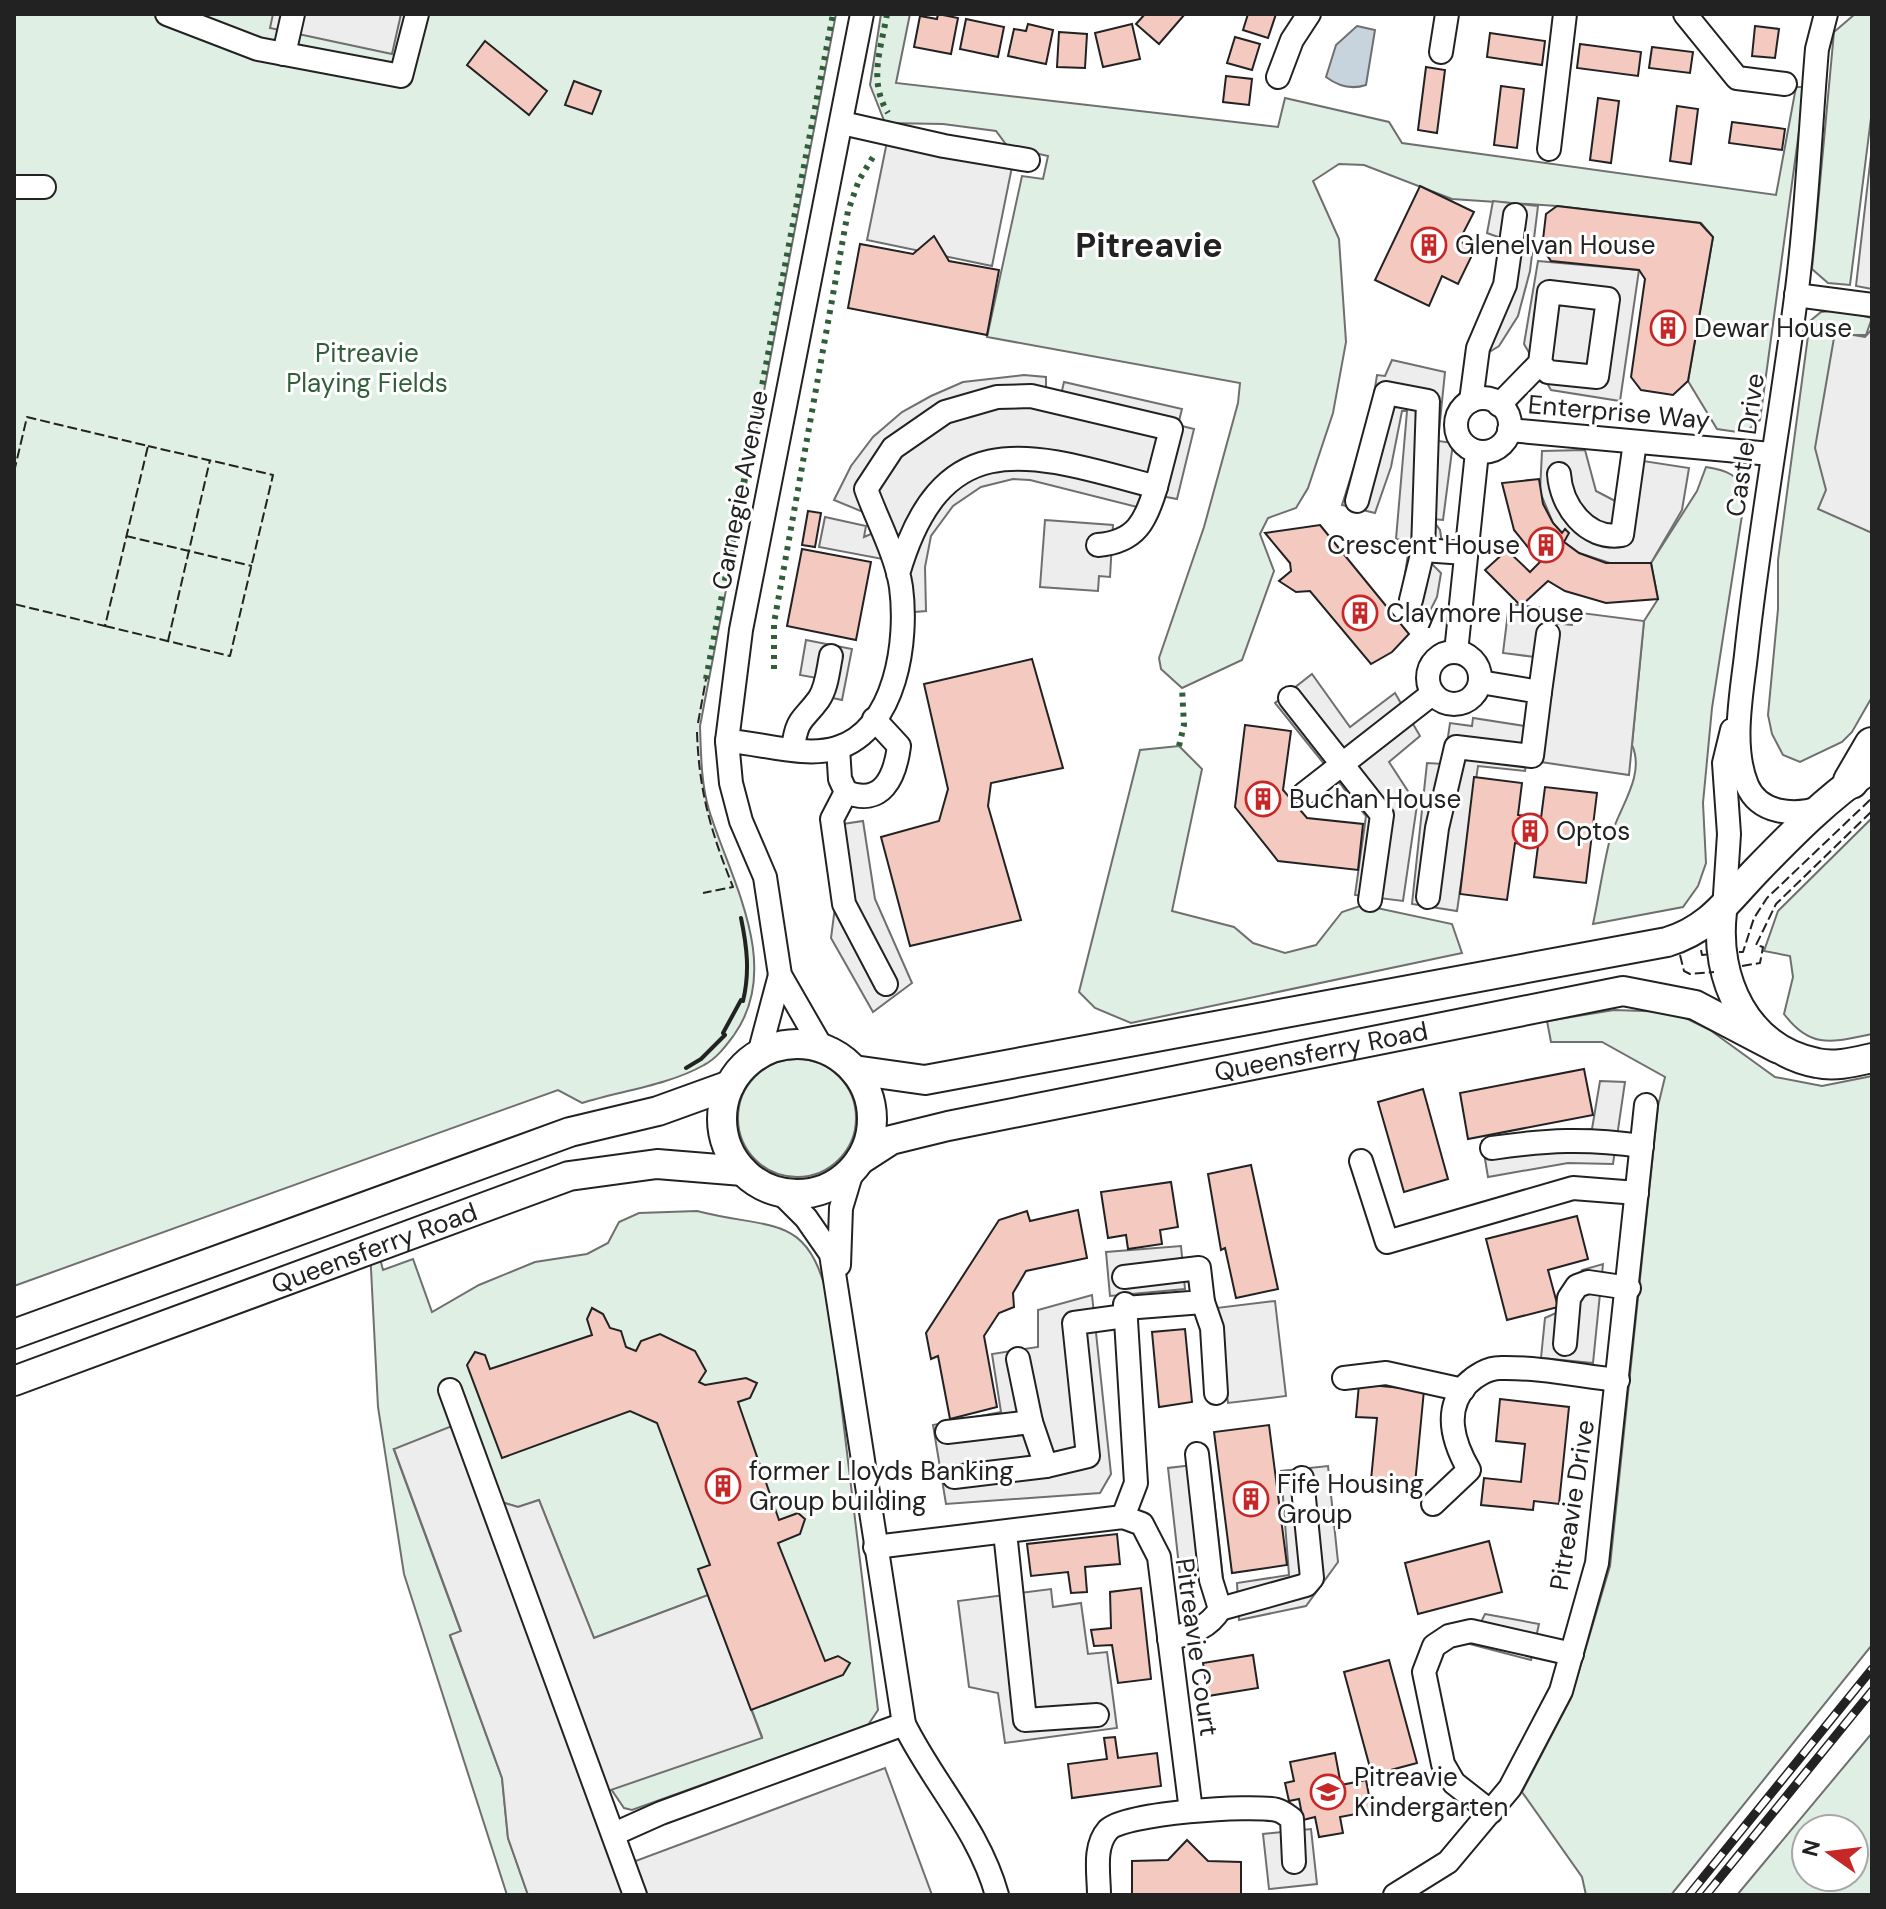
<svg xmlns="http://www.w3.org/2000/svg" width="1886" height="1909" font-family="'DM Sans',sans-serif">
<rect width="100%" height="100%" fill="#fff"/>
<g fill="#e0efe3" stroke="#6f6f6f" stroke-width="2" fill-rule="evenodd">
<path d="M14,14h822l-136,712c1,28 1,57 9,84 22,71 74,156 25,225 -9,12 -17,23 -30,30 -35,20 -83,26 -122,38l-24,-13 -544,196z"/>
<path d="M881,14h29l-14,69 382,44 7,-29 104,24 13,21 374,52 20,-108h9l-45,333 -16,13 -27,-4 -29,-48 25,-144 -12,-14 -144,-17 -105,-7 -88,-34 -25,-1 -26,17 26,58 7,103 -13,71 -25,75 -12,20 -28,10 -8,16 14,37 -32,89 -60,28 -21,-19 -2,-11 45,-131 34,-124 2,-20 -253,-46 35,-161 21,3 5,-23 -40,-9 -12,-16 -53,-7 -58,-1 -15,-38z"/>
<path d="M1855,14h17v96l-22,175 -22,-2 -16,-14 22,-237z"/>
<path d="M1839,310l33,8 -6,17h-31l37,188v174l-20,35 -10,10 -42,20 -17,-7 -11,-21 -4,-19 10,-106v-49l32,-239 11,-9z"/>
<path d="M1706,467c21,3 34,8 39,29l-33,212 -9,95 3,60 -8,23 -15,21 -90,17c6,-28 10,-58 17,-85 8,-30 36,-63 22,-94l12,-124 14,-22 -7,-36 46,-72z"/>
<path d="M1179,746l23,23 -30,142 62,16 19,16 32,10 31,-8 26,-33 21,-7 89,19 10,29 -331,70 -36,-15 -16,-16 61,-242z"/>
<path d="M1872,818v216c-39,8 -61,16 -88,-20l9,-37 -3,-21 -26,-5 14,-40z"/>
<path d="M1614,1010l59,2 37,18 65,47 47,9 50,-10v569l-201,250h-85l-4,-18 -60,-85 49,-94 39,-132 48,-460 7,-29 -63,-35h-51l-4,-21z"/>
<circle cx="797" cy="1118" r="59"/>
<path d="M697,1211c77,20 111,0 132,92l49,407 -10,15 -236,85 -8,-2 -13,-19 151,-52 -54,-142 -114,43 -55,-138 -21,7 -17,-5 -107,-52 67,182 -11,4 52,142 6,60 20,57h-21l-103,-321 -26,-167 -8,-158 7,-2 6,23 30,-11 19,53 47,-27 56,-23 52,-8 21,-11 11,-21 20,-9z"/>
<path d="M1872,1733v162h-135zM1806,1829h48v48h-48z"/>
</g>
<g fill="#ededed" stroke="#6f6f6f" stroke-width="2">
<path d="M273,14h128l-9,40 -122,-26z"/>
<path d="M890,127l125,25 -23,114 -125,-26z"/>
<path d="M1872,146v143l-16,-3z"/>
<path d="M1493,201l45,5 -8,65 -12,45 -19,30 -13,8 15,-116 -14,-5z"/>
<path d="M1538,261l101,9 -19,131 -69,-11 -27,-46z"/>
<path d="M1872,329v204l-54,-24 8,-19 -11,-42 20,-116 30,5z"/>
<path d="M1392,360l53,12 -7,69 15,2 -10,77 -11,-1 8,11 5,32h-15l11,11 -4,24 -13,26 -22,-29 8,-53 -14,-2 11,-128h-5l-11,56 -16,46 -33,-8 29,-92 6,-38 8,1z"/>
<path d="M1024,375l22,2v15l15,3 3,-13 118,27 -4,16 16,4 -17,70 -16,-3 -4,16 -127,-32 -17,-1 -32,8 -28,19 -22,30 -6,31 1,44 -34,3 -1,-28 -8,-27 -64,-12 6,-30 41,9 -2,11 7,-3 3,-12 -6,-8 -34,-14 17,-34 22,-29 29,-25 29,-16 32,-14z"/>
<path d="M1585,450l11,41 23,12 18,-43 52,8 -7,42 -31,53 -35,2 -37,-12 -15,-11 1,-12 -3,3 -9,-10 -13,-31 2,-41z"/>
<path d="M1045,520l68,5 -3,52 -11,-1 -1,15 -58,-4z"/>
<path d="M1509,604l34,4v14l29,3 2,-13 70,9 -15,154 -102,-15 -2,11 -47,-5 -21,145 -45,-7 15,-141 17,1 6,-41 22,3 1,-8 52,8 10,-69 -32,-4z"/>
<path d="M806,640l46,9 -10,51 -28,-6 3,-16 -17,-3z"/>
<path d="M1312,674l38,53 45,-34 25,43 -31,26 28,43 -14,96 -48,-6 11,-79 -91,-113z"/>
<path d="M863,821l12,78 37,84 -39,29 -42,-74 4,-31 -12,-80z"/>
<path d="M1600,1081l25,1 -12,82 -45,-1 -80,14 -6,-36 110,-12z"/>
<path d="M1181,1246l4,43 -75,7 -4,-44z"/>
<path d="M1603,1264l-10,99 -52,-5 4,-40 11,-5 26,-43z"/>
<path d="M1092,1295l19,179 -11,19 -154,11 -13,-79 68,-13 -9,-58 46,-7v-37z"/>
<path d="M1275,1301l11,95 -58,7 -12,-95z"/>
<path d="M462,1422l39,80 17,5 21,-7 55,138 114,-43 54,143 -163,56 26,71 260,-97 47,127h-404l-20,-57 -6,-60 -52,-143 11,-4 -67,-182z"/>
<path d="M1210,1463l13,116 -42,5 -13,-116z"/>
<path d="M1328,1466l10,96 -32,44 -67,14 -2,-37 52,-8 -8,-104z"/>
<path d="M1051,1589l2,18 28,-4 7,51 19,-2 10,76 -112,15 -7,-50 -29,-6 -11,-86z"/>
<path d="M1485,1614l54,10 -8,36 -61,-16z"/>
<path d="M1311,1829l6,55 -48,5 -6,-55z"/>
</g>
<path fill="#c7d3dd" stroke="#6f6f6f" stroke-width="2" d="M1357,26l18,4 -9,55c-15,5 -28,1 -40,-8l10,-32z"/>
<g fill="#f3c9c0" stroke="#222" stroke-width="2">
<path d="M938,14l20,4 -7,36 -37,-7 6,-31 17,3z"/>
<path d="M1145,14h40l-26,30 -23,-20z"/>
<path d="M1248,14h28l-8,24 -25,-8z"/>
<path d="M966,19l38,8 -6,30 -38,-8z"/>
<path d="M1028,24l25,6 -7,34 -38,-8 6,-27 12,2z"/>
<path d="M1132,24l8,35 -37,8 -8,-34z"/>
<path d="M1755,26l24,3 -4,29 -23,-2z"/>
<path d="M1059,32l28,2 -2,34 -28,-1z"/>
<path d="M1490,33l55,8 -3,24 -55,-8z"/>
<path d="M1235,37l25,7 -8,26 -25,-7z"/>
<path d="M485,41l62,50 -18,24 -62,-50z"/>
<path d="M1580,44l61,8 -3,24 -61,-8z"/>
<path d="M1652,47l41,5 -3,21 -41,-5z"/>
<path d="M1426,67l19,3 -8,63 -19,-3z"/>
<path d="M1226,76l26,3 -3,26 -26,-3z"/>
<path d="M574,81l27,10 -9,23 -27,-9z"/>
<path d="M1501,86l23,3 -7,59 -23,-3z"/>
<path d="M1598,98l21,3 -8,62 -21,-3z"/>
<path d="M1677,106l21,3 -7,55 -21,-3z"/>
<path d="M1732,122l53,7 -3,21 -53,-7z"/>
<path d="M1420,186l54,26 -15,29 16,8 -17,35 -16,-8 -13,30 -54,-26z"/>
<path d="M1557,206l143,17 13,14 -25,144 -15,14 -32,-5 -10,-13 14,-98 -6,-9 -88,-9 -9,-13 4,-34z"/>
<path d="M934,236l15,25 50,9 -12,65 -139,-27 12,-64 53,10z"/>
<path d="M1539,479l4,25 10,19 9,10 3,-4 4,4 -5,9 15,11 27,10h45l7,36 -52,4 -41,-12 -17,-10 -27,25 -36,-36 22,-20 23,22 10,-10 -26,-32 -12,-47z"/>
<path d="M808,511l13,2 -6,34 -13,-2z"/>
<path d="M1320,525l89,109 -17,18 -21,12 -61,-73 -14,1 -17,-11 12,-10 -1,-8 -25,-30z"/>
<path d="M802,549l69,13 -15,78 -69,-14z"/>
<path d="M1032,659l31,109 -72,15 -3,23 33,114 -111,26 -29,-109 58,-16 9,-32 -24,-105z"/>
<path d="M1245,725l46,6 -8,59 24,28 56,6 -5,46 -80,-9 -43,-54z"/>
<path d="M1474,777l48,6 -4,32 23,3 4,-31 52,6 -11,90 -52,-6 4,-31 -23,-3 -8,57 -47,-6z"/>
<path d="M1584,1069l9,46 -125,24 -8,-46z"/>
<path d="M1423,1089l25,90 -44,13 -26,-90z"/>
<path d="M1251,1165l27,124 -42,9 -11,-50 -4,2 -13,-76z"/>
<path d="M1171,1182l7,45 -18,3 2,14 -34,5 -2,-14 -18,3 -7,-46z"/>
<path d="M1078,1210l9,48 -61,13 -13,22 1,14 -15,6 -15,23 13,71 -47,12 -12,-63 -7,3 -5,-26 73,-113 28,-9 3,10z"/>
<path d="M1577,1216l11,43 -40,11 10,37 -51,13 -21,-81z"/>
<path d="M592,1308l11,6 7,14 11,3 5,16 10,4 5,-10 19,-7 35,17 11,20 -7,11 6,3 41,-7 11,5 -7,15 -12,4 41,118 19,-7 7,6 -5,15 -22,9 47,118 13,-5 12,7 -7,12 -92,35 -53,-141 12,-4 -53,-142 -27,-12 -128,47 -35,-93 8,-13 10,3 5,14 102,-34 -5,-16z"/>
<path d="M1185,1329l7,73 -33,5 -7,-75z"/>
<path d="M1359,1384l65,6 -9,94 -44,-4 6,-62 -21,-1z"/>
<path d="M1500,1399l69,8 -10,97 -25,-3 -1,9 -52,-5 3,-27 37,4 4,-38 -29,-3z"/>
<path d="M1269,1425l18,140 -55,8 -18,-141z"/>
<path d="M1117,1534l3,30 -35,3 2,25 -16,1 -3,-21 -37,4 -4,-32z"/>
<path d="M1489,1541l13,51 -84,22 -13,-51z"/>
<path d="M1141,1588l10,91 -33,4 -6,-38 -18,1 -3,-16 20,-2 -1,-36z"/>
<path d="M1253,1655l5,33 -50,8 -5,-33z"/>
<path d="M1389,1660l28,103 -45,12 -28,-103z"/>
<path d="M1115,1737l3,21 39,-5 4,33 -89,12 -4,-34 39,-5 -3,-21z"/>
<path d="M1335,1753l6,32 25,-5 6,31 -32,6 3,16 -24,4 -4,-20 -12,3 -4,-21 -10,2 -4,-18 9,-2 -4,-19z"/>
<path d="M1187,1840l21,21 33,1v33h-109v-34l36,-1z"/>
</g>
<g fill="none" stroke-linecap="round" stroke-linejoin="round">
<g stroke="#222" stroke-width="26">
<g id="minor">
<path d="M167,14l91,35 143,27 16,-62"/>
<path d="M1685,14l52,64 48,6"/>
<path d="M1441,52l6,-38"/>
<path d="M284,54l9,-40"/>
<path d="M1278,77l14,-37 17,-26"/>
<path d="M842,123l102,23 84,14"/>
<path d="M1549,149l16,-135"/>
<path d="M14,187h30"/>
<path d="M1796,295l76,10"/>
<circle cx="1483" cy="425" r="27"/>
<path d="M1471,401l7,-53 27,-63 10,-70"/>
<path d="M1499,405l41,-42 9,-71 59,7 -11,78 -49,-5 -8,-9"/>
<path d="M1509,430l262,24"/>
<path d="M1559,474c2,31 27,67 63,61l13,-93"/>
<path d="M1357,501l29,-108 42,8 -5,149 -12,50"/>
<path d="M1098,545c38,-3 48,-24 58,-58"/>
<path d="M1423,550l42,3"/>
<circle cx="1454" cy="678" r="26"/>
<path d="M1456,652l21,-200"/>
<path d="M1540,692l8,-58"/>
<path d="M1290,698l92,117 -12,85"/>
<path d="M727,741c34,2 78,17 110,7 60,-19 71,-109 64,-161 -5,-33 -24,-67 -35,-98l27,-41 52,-36 52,-15 34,-1 140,33 -15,58c-123,-33 -213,-68 -258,87"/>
<path d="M793,748c4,-31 10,-27 26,-49 8,-12 9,-29 12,-43"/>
<path d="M838,748l2,31 6,13 -14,27 12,85 42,80"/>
<path d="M846,792c36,15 49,-15 53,-46l-25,-27"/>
<path d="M1304,794l128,-100"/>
<path d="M1820,808c-26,8 -61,6 -73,-23 -17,-41 -4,-97 0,-139 13,-117 34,-232 49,-349 11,-82 14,-166 21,-248l9,-35"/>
<path d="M1428,897l9,-69 19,-81 76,9 8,-64 -60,-10"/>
<path d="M1724,910l5,-76 -5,-71 8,-33"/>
<path d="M822,1048l-42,-73 -15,-98 -24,-56 -10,-38 -4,-42 14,-111 121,-616"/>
<path d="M759,1054l21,-79"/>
<path d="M1492,1148c55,-8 94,-10 150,-2"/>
<path d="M1361,1161l26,81 186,-54 64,5"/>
<path d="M780,1192l26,26 25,36 73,470c29,59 75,106 93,171"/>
<path d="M839,1265l2,-57 12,-40"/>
<path d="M1124,1277l75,-9 4,34 -78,6"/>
<path d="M1203,1302l9,26 4,65"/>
<path d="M1565,1344l4,-46 8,-12 11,-4 41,6"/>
<path d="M1018,1359l13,63 15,44 42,-10 -14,-133 51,-7"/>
<path d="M1344,1378l42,-5 77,17"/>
<path d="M450,1390l185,505"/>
<path d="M947,1432l84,-10"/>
<path d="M954,1477l92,-11"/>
<path d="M1433,1504l36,-34c-16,-28 -26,-60 -2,-86 8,-8 21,-16 33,-16 39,-1 80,8 118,12"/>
<path d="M1123,1517l13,-34 -11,-179"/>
<path d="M1005,1532l20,188 72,-5"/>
<path d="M875,1547l248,-30 19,7 17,33 32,254"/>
<path d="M1220,1609l86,-24 6,-7 -10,-100"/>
<path d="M1169,1639c21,-6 39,-10 51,-30l-9,-29 -14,-126"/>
<path d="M1491,1812l-37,-29 -11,-19 -19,-92 10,-26 15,-10 22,-5 101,23"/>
<path d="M614,1834l47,-21 243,-89"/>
<path d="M1099,1895c0,-21 -6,-48 9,-65 16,-17 144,-26 169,-20 5,1 11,6 15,9l2,43"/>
<path d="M1395,1895l53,-33 62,-74 51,-97 36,-128 49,-458"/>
</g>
</g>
<g stroke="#222" stroke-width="32">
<g id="major">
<path d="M1722,912c-8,67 24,137 95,151 18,4 37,-1 55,-5"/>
<circle cx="797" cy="1119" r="75"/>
<path d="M854,1070l71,10 742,-138c43,-13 60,-41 90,-72 34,-35 71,-73 112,-100"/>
<path id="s1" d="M860,1160l31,-20 57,-14 675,-135 72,14 82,43"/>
<path d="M14,1334l556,-202 88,-21 72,-26"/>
<path id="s2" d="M14,1381l555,-205 88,-12 86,7"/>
</g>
</g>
<g stroke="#222" stroke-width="38">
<path id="highway" d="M1851,781l21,-36"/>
</g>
<use href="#minor" stroke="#fff" stroke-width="22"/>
<use href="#major" stroke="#fff" stroke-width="28"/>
<use href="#highway" stroke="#fff" stroke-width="34"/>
<g stroke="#222" stroke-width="9">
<g id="rail">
<path d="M1689,1895l183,-226"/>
<path d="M1706,1895l166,-204"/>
</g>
</g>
<use href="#rail" stroke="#fff" stroke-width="6" stroke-dasharray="18" stroke-linecap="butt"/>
<g stroke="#2f5e38" stroke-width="6" stroke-dasharray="4 6" stroke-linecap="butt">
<path d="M887,14c-6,35 -19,67 1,99"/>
<path d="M774,669v-46l74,-412 11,-31 14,-23"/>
<path d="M706,679l127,-665"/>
<path d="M1179,746l5,-21 -2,-37"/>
</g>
<g stroke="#222" stroke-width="2" stroke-dasharray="10 4" stroke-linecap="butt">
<path d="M14,472l13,-55 121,29 -43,180 -91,-22"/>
<path d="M126,536l126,30"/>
<path d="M105,626l125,30 43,-181 -125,-29"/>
<path d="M168,641l42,-181"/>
<path d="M698,723l8,-44"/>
<path d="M697,732c2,60 14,100 36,155l-30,6"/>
<path d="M1701,950l1,5 9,-1"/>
<path d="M1739,952h4l11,-34 13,-20 105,-100"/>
<path d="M1680,955l4,16 6,3 24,-2"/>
<path d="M1742,966l18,-3 3,-16 -7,-2 20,-41 96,-93"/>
</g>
<path stroke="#222" stroke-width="4" d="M686,1068l15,-9 24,-24 -2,-2 18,-33 2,1c7,-29 4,-54 -2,-83"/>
</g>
<defs>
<g id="building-ring" transform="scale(1.8)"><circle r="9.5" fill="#fff" stroke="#c62828" stroke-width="1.5"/><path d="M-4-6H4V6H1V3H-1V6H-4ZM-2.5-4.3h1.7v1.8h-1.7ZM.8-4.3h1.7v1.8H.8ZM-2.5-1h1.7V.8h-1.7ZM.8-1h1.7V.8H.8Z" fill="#c62828"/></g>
<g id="school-ring" transform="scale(1.8)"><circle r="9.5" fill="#fff" stroke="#c62828" stroke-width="1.5"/><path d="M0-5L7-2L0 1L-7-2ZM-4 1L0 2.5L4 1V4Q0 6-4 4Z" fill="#c62828"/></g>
</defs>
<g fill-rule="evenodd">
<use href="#building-ring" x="1429" y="245"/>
<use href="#building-ring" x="1668" y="328"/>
<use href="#building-ring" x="1546" y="545"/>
<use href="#building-ring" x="1360" y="613"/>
<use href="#building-ring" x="1263" y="799"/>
<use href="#building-ring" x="1530" y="831"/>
<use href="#building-ring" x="723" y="1486"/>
<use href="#building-ring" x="1251" y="1499"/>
<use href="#school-ring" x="1328" y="1792"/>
</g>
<g text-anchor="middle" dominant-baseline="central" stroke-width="6" stroke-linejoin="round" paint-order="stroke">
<g font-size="26" fill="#222" stroke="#fff" text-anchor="start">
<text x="1455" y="245">Glenelvan House</text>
<text x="1694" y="328">Dewar House</text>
<text x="1520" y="545" text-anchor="end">Crescent House</text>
<text x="1386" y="613">Claymore House</text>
<text x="1289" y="799">Buchan House</text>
<text x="1556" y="831">Optos</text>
<text x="749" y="1471">former Lloyds Banking<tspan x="749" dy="30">Group building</tspan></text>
<text x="1277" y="1484">Fife Housing<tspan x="1277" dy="30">Group</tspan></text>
<text x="1354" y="1777">Pitreavie<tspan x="1354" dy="30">Kindergarten</tspan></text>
</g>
<g font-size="26" fill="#2f5e38" stroke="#fff">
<text x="367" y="353">Pitreavie<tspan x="367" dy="30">Playing Fields</tspan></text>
</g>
<g font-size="26" fill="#222" stroke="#fff">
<text transform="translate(1619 412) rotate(5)">Enterprise Way</text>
<text transform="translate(1745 445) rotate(-82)">Castle Drive</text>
<text transform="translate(740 490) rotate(-79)">Carnegie Avenue</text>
<text stroke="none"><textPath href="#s1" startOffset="476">Queensferry Road</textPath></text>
<text stroke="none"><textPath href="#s2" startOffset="384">Queensferry Road</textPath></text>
<text transform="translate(1572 1505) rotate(-81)">Pitreavie Drive</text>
<text transform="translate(1197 1647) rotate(82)">Pitreavie Court</text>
</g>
<g font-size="34" font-weight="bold" fill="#222" stroke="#fff">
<text x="1149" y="245">Pitreavie</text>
</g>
</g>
<rect width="1886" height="1909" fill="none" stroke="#222222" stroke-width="32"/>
<g transform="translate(1830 1853) rotate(284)"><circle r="38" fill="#ffffff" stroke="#a7a7a7" stroke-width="2"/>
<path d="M0-6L14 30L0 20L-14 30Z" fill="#c62828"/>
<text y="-12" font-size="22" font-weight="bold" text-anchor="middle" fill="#222222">N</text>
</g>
</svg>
